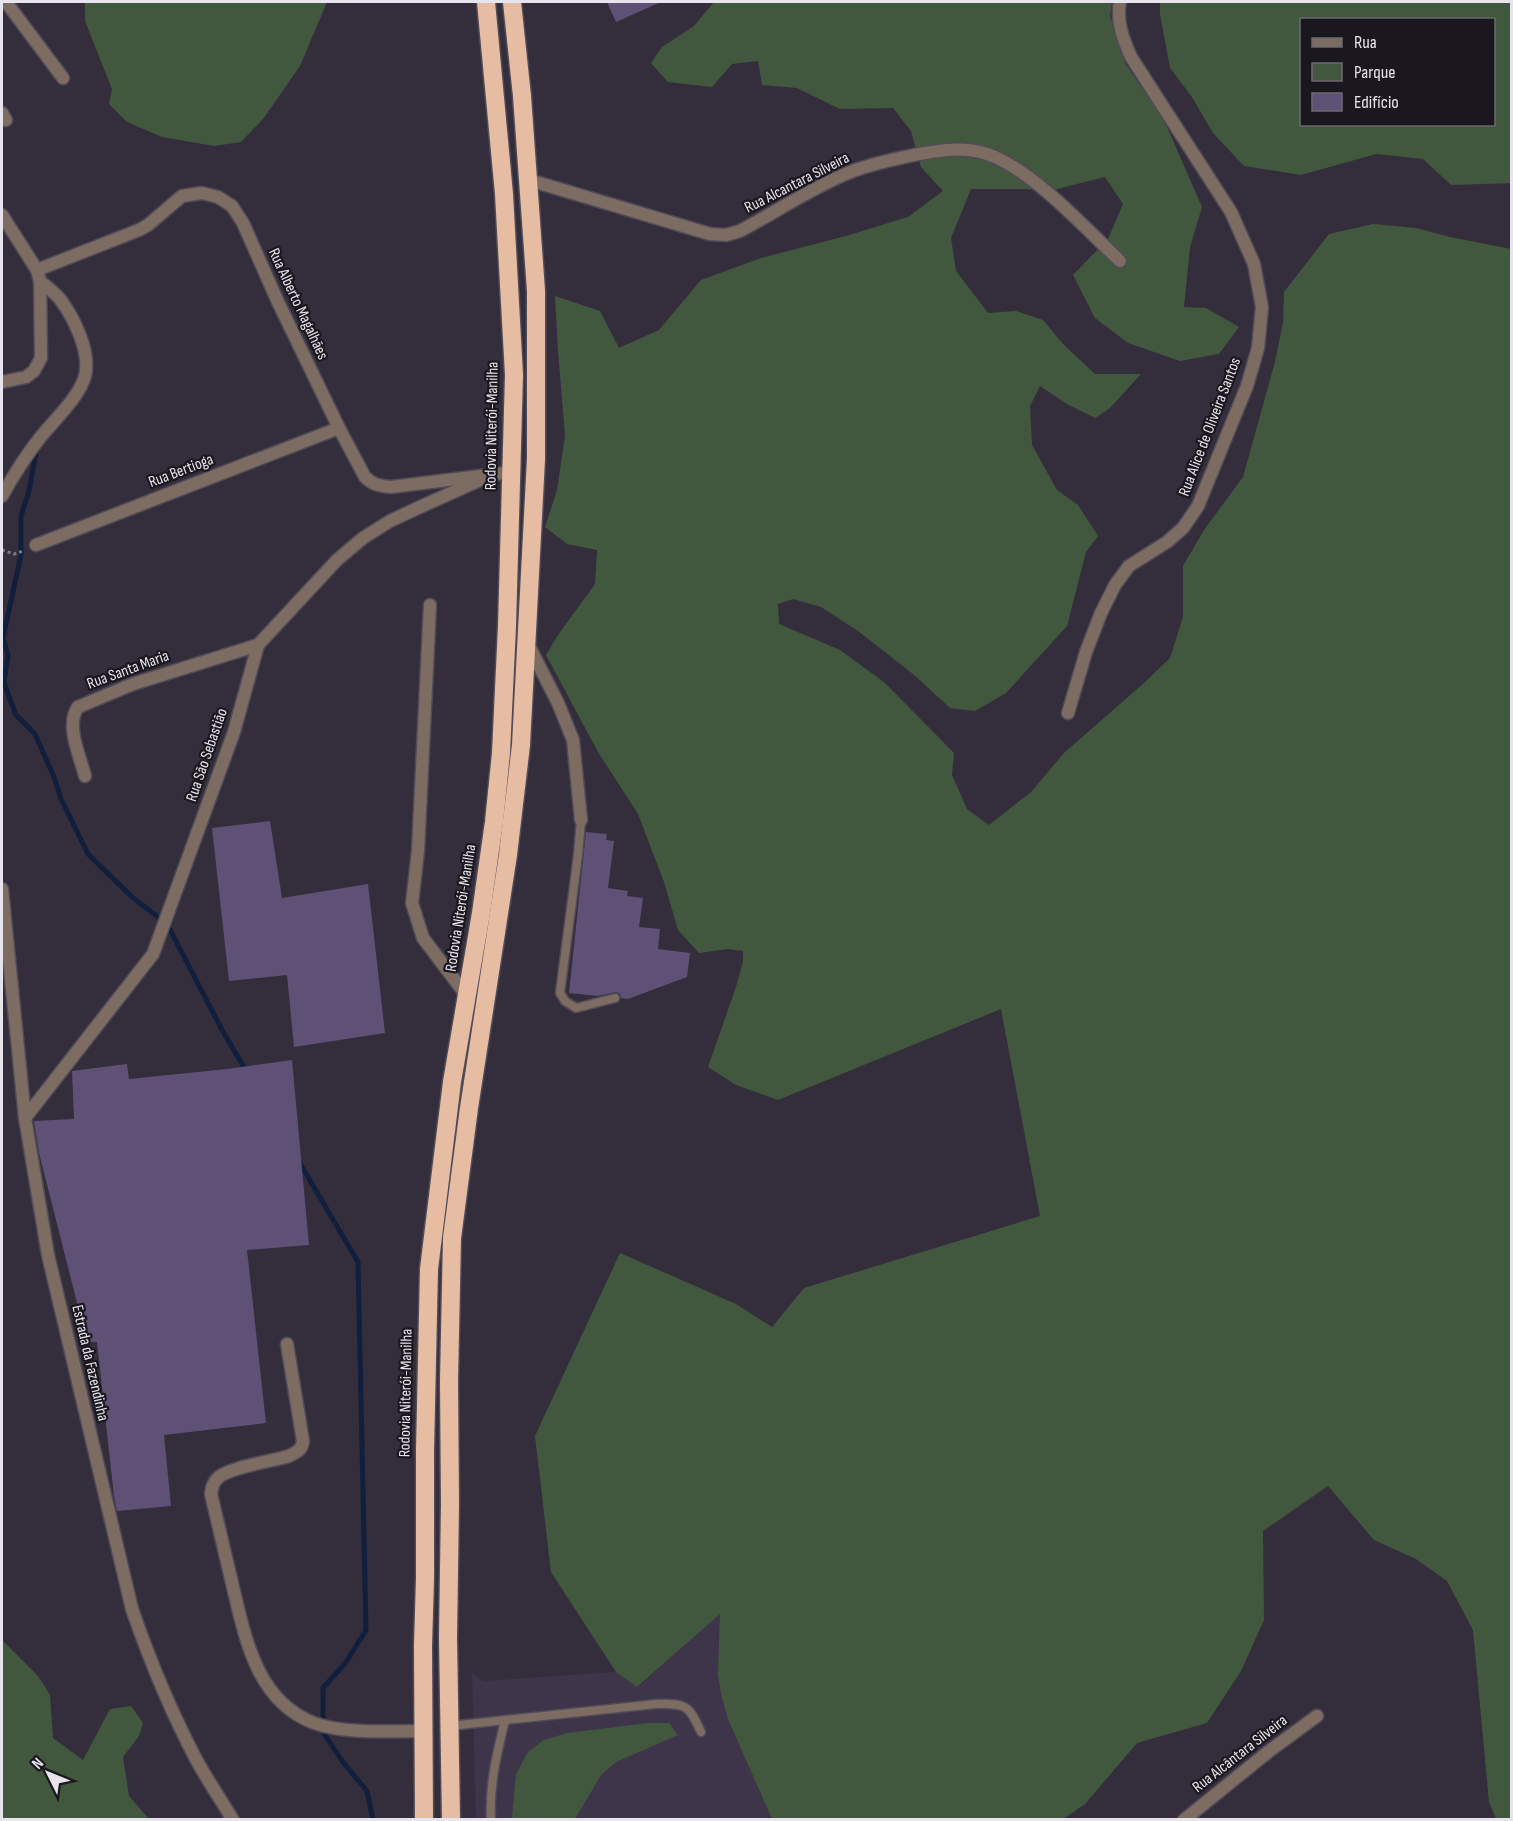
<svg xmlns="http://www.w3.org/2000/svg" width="1513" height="1821" font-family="'Sofia Sans Condensed',sans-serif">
<rect width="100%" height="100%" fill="#342e3c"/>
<path fill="#3e354a" d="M720,1613l136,206h-380l-4,-146 12,8 132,-9 22,15z"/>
<g fill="#42583e" fill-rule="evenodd">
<path d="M85,2h242l-27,64 -37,53 -22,23 -27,4 -52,-9 -35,-15 -18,-18 3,-15 -27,-68z"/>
<path d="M714,2h398l-2,14 15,47 39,57 38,87 -12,40 -6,60 22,1 33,19 -20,27 -39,7 -52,-18 -33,-25 -22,-43 35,-36 15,-35 -18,-27 -52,13 -32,-1h-50l-20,49 5,33 32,42 28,-2 27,9 20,24 32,30h46l-31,34 -15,10 -28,-14 -27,-18 -10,20 2,39 25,45 21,15 20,31 -12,16 -19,74 -61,67 -31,18 -25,-3 -37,-34 -55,-43 -37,-24 -28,-8 -15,5 1,20 61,26 44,32 70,71 -2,22 15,34 22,16 42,-33 33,-39 80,-70 26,-25 13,-41v-51l21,-36 39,-53 32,-115 8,-40 1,-30 45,-58 44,-10 43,4 34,9 61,12v1570h-15l-7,-17 -16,-172 -26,-49 -31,-22 -42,-19 -46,-54 -65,45 1,89 -23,51 -34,52 -70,20 -52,61 -22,15h-291l-44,-100 -7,-25 -3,-19 2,-61 -83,73 -21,-15 -65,-100 -16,-136 85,-183 116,51 36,23 32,-39 236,-72 -39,-207 -223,91 -42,-15 -28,-18 27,-77 8,-28v-11l-15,-2 -29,4 -21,-23 -14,-48 -26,-68 -40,-62 -52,-97 12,-20 37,-51 2,-34 -30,-6 -22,-17 12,-37 8,-54 -7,-86 -3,-54 45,15 19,37 40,-18 42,-50 60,-22 85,-22 62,-19 35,-26 -22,-24 -10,-36 -18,-23 -53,1 -43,-21 -35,-3 -4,-24 -26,3 -20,23 -44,-5 -17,-19 11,-16 32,-21z"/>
<path d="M1160,2h351v181l-60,2 -28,-26 -47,-5 -75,21 -57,-9 -31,-33 -21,-36 -22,-29 -10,-54zM1302,20h192v104h-192z"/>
<path d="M2,1640l36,36 12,19 3,43 30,22 27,-51 21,-3 12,17 -4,13 -16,21 6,39 20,23h-147z"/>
<path d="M648,1723h21l9,12 -62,27 -15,13 -26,44h-63l4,-45 12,-22 16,-12 23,-7z"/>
</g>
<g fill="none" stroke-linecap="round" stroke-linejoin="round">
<g stroke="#111e3c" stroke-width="5">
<path d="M36,453l-7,38 -8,25v39l-18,83 5,17 -4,28 12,32 19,19 19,43 7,22 27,55 44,43 35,27 54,104 25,43"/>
<path d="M298,1160l60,102 8,368 -19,31 -24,27v44l19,29 25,30 6,29"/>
</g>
</g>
<g fill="#5e5175">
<path d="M607,2h54l-45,20z"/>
<path d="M270,821l12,77 86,-14 17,149 -91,14 -7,-72 -58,6 -17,-153z"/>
<path d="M586,832l21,2 -1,6 8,1 -6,47 20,3 -1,5 16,2 -4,29 21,2 -2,20 32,4 -3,24 -59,22 -7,-1 -1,-4 -4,-2 -18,4 -29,-3z"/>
<path d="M292,1060l17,185 -62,5 19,173 -102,12 7,71 -54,5 -3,-15 -17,-154h-10l-48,-189 -5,-32 40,-2 -2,-48 55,-7 2,15 98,-10z"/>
</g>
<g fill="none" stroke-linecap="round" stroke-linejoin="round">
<g stroke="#514b58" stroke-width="11">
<g id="lane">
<path d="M581,820l-3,35 -18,138 5,8 11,7 39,-10"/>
<path d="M450,1726l206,-22c30,-1 33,1 45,28"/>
<path d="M491,1820c-2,-35 6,-67 14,-100"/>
</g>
</g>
<g stroke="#514b58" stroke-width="15">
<g id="street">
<path d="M6,2l57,76"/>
<path d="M2,113l4,7"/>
<path d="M529,180l181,54 16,1 14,-4c36,-19 71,-43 108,-58 21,-9 44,-13 66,-18 28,-5 54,-10 81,2 44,20 90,71 125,104"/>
<path d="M2,215l35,55 3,11 1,77 -7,13 -8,6 -24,5"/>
<path d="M37,270l102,-40 9,-5 34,-29 20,-3 16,4 14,9 11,17 35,79 61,126 26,49c8,8 15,9 26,10l121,-15"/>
<path d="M2,496c11,-20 23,-39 37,-57 14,-18 40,-41 46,-63 6,-24 -11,-58 -25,-77 -6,-7 -13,-12 -20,-18"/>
<path d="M36,545l303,-117"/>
<path d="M430,605l-12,246 -6,52 11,35 44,58"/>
<path d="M528,644l30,59 15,37 8,80"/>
<path d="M1068,713l18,-61 15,-39 14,-28 14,-19 38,-24 16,-14 15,-22 49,-120 11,-38 4,-41 -8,-43 -23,-52 -100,-155c-8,-18 -15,-36 -11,-55"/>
<path d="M85,776c-5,-20 -20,-51 -7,-69l55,-23 125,-39"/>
<path d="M2,889l23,229 23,137 84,354c18,52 39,103 65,152 11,20 24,39 36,59"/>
<path d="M25,1118l128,-164 81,-222 24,-87 79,-85 26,-22 27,-17 30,-14 71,-32"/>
<path d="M287,1344l16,97c-1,9 -6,11 -14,15 -16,5 -58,11 -70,21 -6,5 -7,10 -8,17 7,30 14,60 21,89 13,54 24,118 82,140 29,11 77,8 109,8"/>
<path d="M1184,1820l84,-68 49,-36"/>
</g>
</g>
<g stroke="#514b58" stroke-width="21">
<g id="highway">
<path d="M424,1820l-1,-174 2,-68v-127l4,-182 23,-187 29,-169 13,-91 7,-69 6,-127 7,-251 -10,-181 -18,-192"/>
<path d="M451,1820l-3,-182 2,-134 -1,-123 3,-143 17,-130 39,-253 13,-110 15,-286v-168l-14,-195 -10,-94"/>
</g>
</g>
<path stroke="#807b87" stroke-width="3" stroke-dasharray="3 3" stroke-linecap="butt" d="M2,550l12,4 9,-3"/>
<use href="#lane" stroke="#7d6c61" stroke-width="8"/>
<use href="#street" stroke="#7d6c61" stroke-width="12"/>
<use href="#highway" stroke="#e6bca2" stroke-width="18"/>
</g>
<g text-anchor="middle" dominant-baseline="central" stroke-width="4.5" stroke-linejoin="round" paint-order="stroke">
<g font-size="16" fill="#e8e4ee" stroke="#1a171e">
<text transform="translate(797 183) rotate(-27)">Rua Alcantara Silveira</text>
<text transform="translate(298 304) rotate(65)">Rua Alberto Magalhães</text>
<text transform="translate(492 426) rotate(-89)">Rodovia Niterói-Manilha</text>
<text transform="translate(1210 427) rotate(-69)">Rua Alice de Oliveira Santos</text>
<text transform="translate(181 471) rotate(-21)">Rua Bertioga</text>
<text transform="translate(128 670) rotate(-20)">Rua Santa Maria</text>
<text transform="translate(207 755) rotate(-71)">Rua São Sebastião</text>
<text transform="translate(461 908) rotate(-81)">Rodovia Niterói-Manilha</text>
<text transform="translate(90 1363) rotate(77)">Estrada da Fazendinha</text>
<text transform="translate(406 1393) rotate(-89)">Rodovia Niterói-Manilha</text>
<text transform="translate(1240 1754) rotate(-38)">Rua Alcântara Silveira</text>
</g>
</g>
<rect width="1513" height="1821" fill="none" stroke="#e8e4ee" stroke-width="6"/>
<rect x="1300" y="18" width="195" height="108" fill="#1a171e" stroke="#6c6971" stroke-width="1.5"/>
<rect x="1312" y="38" width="30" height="9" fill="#7d6c61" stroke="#6c6971" stroke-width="1.5"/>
<text x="1354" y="48" font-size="18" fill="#e8e4ee">Rua</text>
<rect x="1312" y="63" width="30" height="18" fill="#42583e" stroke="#6c6971" stroke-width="1.5"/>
<text x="1354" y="78" font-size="18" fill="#e8e4ee">Parque</text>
<rect x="1312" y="93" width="30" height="18" fill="#5e5175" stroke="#6c6971" stroke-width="1.5"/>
<text x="1354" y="108" font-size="18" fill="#e8e4ee">Edifício</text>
<g transform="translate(48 1773) rotate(313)" stroke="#1a171e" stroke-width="4.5" paint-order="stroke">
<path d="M0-4.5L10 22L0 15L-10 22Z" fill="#e8e4ee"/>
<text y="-9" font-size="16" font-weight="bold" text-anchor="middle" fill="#e8e4ee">N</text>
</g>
</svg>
